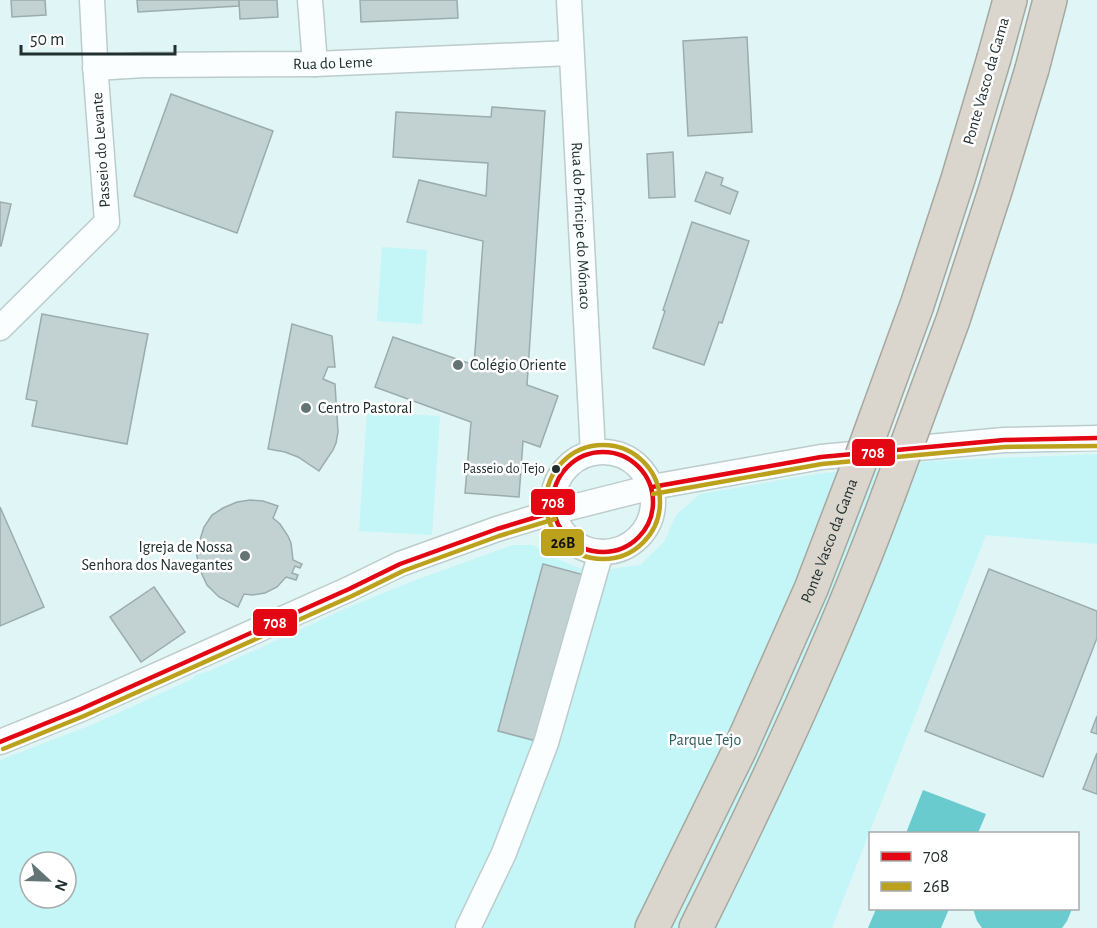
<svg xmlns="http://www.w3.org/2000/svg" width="1097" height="928" font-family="'Alegreya Sans',sans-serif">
<rect width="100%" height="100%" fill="#e0f5f6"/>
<g fill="#c4f5f7" fill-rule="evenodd">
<path d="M382,247l45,3 -5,74 -45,-3z"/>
<path d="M367,412l73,4 -8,119 -73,-4z"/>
<path d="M1097,454v90l-111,-9 -154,393h-832v-168l94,-36 98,-45 4,-4 11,-3 142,-65 64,-26 100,-36h20l24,14 20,8 19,4 44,-6 24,-23 12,-27 24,-21 116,-20 116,-13zM30,862h36v36h-36z"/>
</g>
<g fill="#6acbcf">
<path d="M923,790l63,24 -8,19h-72z"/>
<path d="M876,909v-1l73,1 -8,19h-73z"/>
<path d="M973,909v-1l99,1 -5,12 -5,7h-80l-5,-7z"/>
</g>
<g fill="#c2d2d3" stroke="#9cacad" stroke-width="1.5">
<path d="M11,0h34l1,15 -34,2z"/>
<path d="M137,0h102v6l-101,6z"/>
<path d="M239,0h38l1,17 -38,2z"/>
<path d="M360,0h97l1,18 -97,4z"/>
<path d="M747,37l5,95 -64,4 -5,-95z"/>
<path d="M171,94l102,37 -36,102 -103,-37z"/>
<path d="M492,107l53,4 -18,274 31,11 -18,51 -17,-6 -4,56 -54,-4 6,-71 -96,-35 18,-50 81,28 9,-124 -76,-19 12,-42 67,16 2,-33 -95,-6 3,-45 95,5z"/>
<path d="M673,152l2,45 -26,1 -2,-44z"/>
<path d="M706,172l17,6 -2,7 17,7 -8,22 -35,-13z"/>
<path d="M0,202l11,2 -10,42h-1z"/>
<path d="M692,222l57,19 -27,82 -3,-1 -15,43 -51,-17 12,-37 -2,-1z"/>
<path d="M42,314l106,20 -21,110 -95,-18 5,-25 -11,-2z"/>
<path d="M292,324l40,12 3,31h-7l-5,12 12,5 3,48 -2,11 -3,7 -14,21 -21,-14 -13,-5 -17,-3z"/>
<path d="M250,500l13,1 15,5 -5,12 7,6 8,12 3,7 2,17 9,4 -2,4 -5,-2 -3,7 6,2 -2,5 -10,-3 -9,10 -12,6 -13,2 -8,-1 -6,13 -19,-10 -12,-12 -7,-15 -4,-18 8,-25 8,-12 11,-7 14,-6z"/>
<path d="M0,507l44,100 -44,19z"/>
<path d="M543,564l45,12 -44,167 -46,-12z"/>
<path d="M989,569l108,42v27l-54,139 -118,-46z"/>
<path d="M154,587l31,45 -44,30 -31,-45z"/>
<path d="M1097,716v18l-6,-2z"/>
<path d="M1097,753v41l-14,-5z"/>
</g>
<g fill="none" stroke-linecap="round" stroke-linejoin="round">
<g stroke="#bccccd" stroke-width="27">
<g id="street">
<path d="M310,0l5,64"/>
<path id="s1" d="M569,0l24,453"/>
<path id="s2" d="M95,68l49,-3 171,-1 256,-11"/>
<path d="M0,328l107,-106 -11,-145 -4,-77"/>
<circle cx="603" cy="502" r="50"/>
<path d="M0,742l81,-33 268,-120 51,-25 97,-35 56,-17 99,-25 169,-30 183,-17 93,-2"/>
<path d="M468,928l36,-75 42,-110 55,-191"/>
</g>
</g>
<g stroke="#a6a79f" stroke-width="36">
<g id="highway">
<path d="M994,58l16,-58"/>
<path d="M1032,69l18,-69"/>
<path id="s3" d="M652,928l88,-179 71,-160 51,-133"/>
<path d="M696,928c70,-141 137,-284 192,-432"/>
</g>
</g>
<use href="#street" stroke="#fafefe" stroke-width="24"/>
<use href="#highway" stroke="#dbd6cd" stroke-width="33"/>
<g stroke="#a6a79f" stroke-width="36" stroke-linecap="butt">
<g id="highway-bridge">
<path d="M862,456l55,-151 41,-126 36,-121"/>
<path d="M888,496l65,-176 42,-129 37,-122"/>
</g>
</g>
<use href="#highway-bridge" stroke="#dbd6cd" stroke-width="33"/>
<g stroke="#fff" stroke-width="9">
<g id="bus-1">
<circle cx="603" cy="502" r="50"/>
<path d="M652,487l169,-30 183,-17 93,-2"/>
<path d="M0,742l81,-33 268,-120 51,-25 97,-35 56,-17"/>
</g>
</g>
<g stroke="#fff" stroke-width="9">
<g id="bus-2">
<circle cx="603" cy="502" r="57"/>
<path d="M653,494l169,-30 182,-17 93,-1"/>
<path d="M3,749l81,-33 268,-120 51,-25 96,-35 56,-17"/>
</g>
</g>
<use href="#bus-1" stroke="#e30613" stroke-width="4.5"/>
<use href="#bus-2" stroke="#bca11c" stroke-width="4.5"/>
</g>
<g fill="#647475" stroke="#fff" stroke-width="2">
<circle cx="458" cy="365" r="6"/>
<circle cx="306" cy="408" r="6"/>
<circle cx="245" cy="556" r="6"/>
</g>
<circle fill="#212f2f" stroke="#fff" stroke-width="2" cx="556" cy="469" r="5"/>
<g text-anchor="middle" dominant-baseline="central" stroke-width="5" stroke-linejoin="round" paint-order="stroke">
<g font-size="14" fill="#212f2f" stroke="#fff" text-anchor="end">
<text x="545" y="469">Passeio do Tejo</text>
</g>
<g font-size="16" fill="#212f2f" stroke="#fff">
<text stroke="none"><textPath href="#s2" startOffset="238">Rua do Leme</textPath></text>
<text transform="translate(986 81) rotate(-74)">Ponte Vasco da Gama</text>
<text transform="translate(101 150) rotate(-94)">Passeio do Levante</text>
<text stroke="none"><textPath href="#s1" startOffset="226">Rua do Príncipe do Mónaco</textPath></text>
<text stroke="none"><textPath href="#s3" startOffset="426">Ponte Vasco da Gama</textPath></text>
</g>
<g font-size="16" fill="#212f2f" stroke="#fff" text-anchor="start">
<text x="470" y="365">Colégio Oriente</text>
<text x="318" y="408">Centro Pastoral</text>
<text x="233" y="547" text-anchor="end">Igreja de Nossa<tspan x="233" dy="18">Senhora dos Navegantes</tspan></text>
</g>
<g font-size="16" fill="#2c6062" stroke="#fff">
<text x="705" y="740">Parque Tejo</text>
</g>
</g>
<g stroke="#fff" stroke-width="2">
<rect x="851" y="438" width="45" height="29" rx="6" fill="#e30613"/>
<rect x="530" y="488" width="46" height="28" rx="6" fill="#e30613"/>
<rect x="540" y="528" width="45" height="29" rx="6" fill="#bca11c"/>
<rect x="252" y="608" width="46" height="29" rx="6" fill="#e30613"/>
</g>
<g font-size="16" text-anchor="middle" font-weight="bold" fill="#fff">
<text x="873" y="458">708</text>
<text x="553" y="508">708</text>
<text x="275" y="628">708</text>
</g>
<g font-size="16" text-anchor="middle" font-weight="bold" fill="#111">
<text x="563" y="548">26B</text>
</g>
<rect x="869" y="832" width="210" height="78" fill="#ffffff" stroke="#a6acac" stroke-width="1.5"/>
<rect x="881" y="852" width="30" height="9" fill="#e30613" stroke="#a6acac" stroke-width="1.5"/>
<text x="923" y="862" font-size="18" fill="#212f2f">708</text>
<rect x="881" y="882" width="30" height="9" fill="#bca11c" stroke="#a6acac" stroke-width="1.5"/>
<text x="923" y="892" font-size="18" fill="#212f2f">26B</text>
<g transform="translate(48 880) rotate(112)"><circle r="28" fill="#ffffff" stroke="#a6acac" stroke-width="1.5"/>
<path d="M0-4.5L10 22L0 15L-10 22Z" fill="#647475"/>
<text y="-9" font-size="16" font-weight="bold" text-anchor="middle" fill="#212f2f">N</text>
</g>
<path d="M21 45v9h154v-9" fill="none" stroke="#212f2f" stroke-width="3"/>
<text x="30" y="45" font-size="18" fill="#212f2f" stroke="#ffffff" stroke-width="4.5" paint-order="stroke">50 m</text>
</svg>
